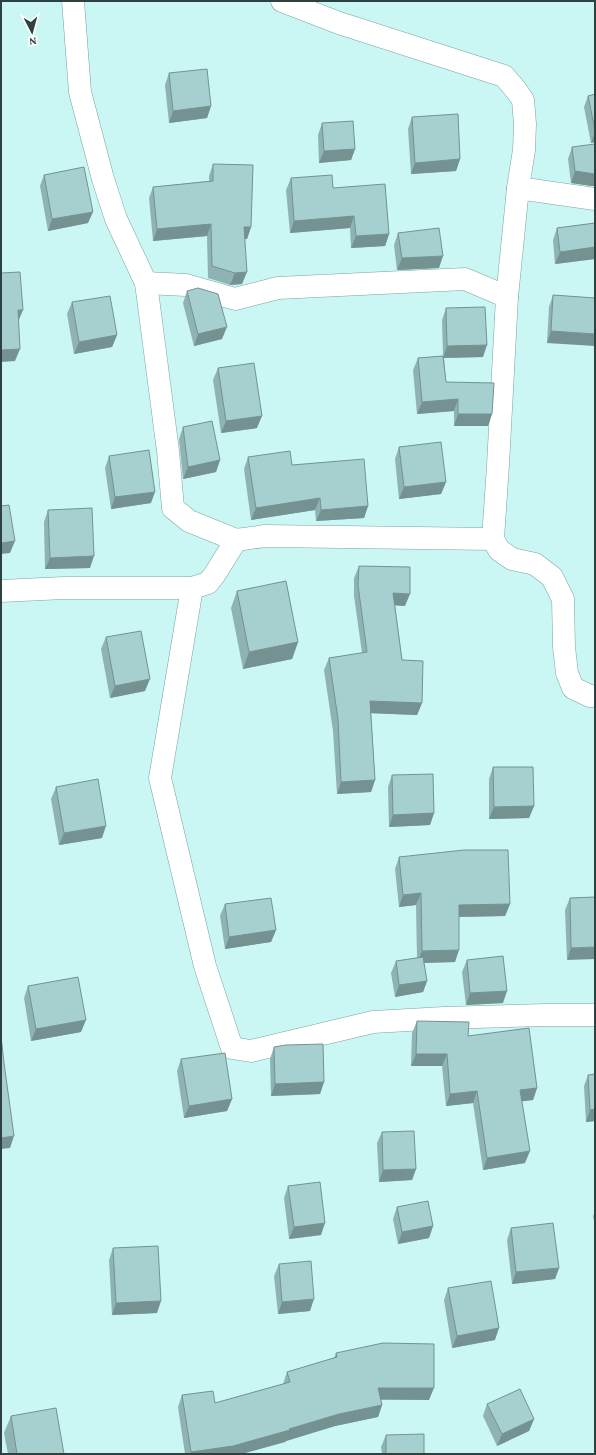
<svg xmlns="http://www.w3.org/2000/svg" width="596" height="1455" font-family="'Crimson Pro',serif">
<rect width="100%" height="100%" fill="#caf6f4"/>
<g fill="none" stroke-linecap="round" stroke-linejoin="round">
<g stroke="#7aa4a2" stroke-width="23">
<g id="minor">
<path d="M73,1l7,91 23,87 13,40 30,64 22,168 5,57 16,13 47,19"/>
<path d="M282,1l57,22 165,53 12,14 7,10 2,24 -1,26 -6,38"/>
<path d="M146,283l40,2 49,14 43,-11 187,-9 42,18 -9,168 -5,74"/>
<path d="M507,297l11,-109 77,11"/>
<path d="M192,588l-32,190 45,188 27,82 19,3 122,-29 71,-4 102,-3h49"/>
</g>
</g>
<g stroke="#7aa4a2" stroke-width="23">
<path id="tertiary" d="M1,591l63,-3h128l16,-5 7,-9 21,-34 29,-4 228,3 6,11 13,9 23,5 17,13 11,22 1,48 3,26 6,15 17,8h5"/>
</g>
<use href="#minor" stroke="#fff" stroke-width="22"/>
<use href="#tertiary" stroke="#fff" stroke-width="22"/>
</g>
<g fill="#8eb3b2">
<path d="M169,73l42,33 -4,12 -38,5 -4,-38z"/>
<path d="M595,94v48l-4,1 -7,-36 4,-11z"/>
<path d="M412,117l48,42 -4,12 -45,3 -3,-45z"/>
<path d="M322,123l33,26 -4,11 -32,3 -1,-28z"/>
<path d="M572,147l20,39 -21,-3 -3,-24z"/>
<path d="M213,164l38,63 -4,12h-2l-3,45 -12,1 -22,-7 -1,-42 -54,5 -4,-43 4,-11 56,-6v-5z"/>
<path d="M44,175l44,48 -40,8 -8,-45z"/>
<path d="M291,178l42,10 56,46 -4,12 -34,2 -1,-20 -60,5 -4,-43z"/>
<path d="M595,223v36l-40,5 -2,-24 4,-12z"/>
<path d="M398,233l41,35 -42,2 -3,-25z"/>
<path d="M187,291l35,48 -28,7 -11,-43z"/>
<path d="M553,295l42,3 -48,45 2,-36z"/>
<path d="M72,302l45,33 -5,12 -38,7 -7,-40z"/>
<path d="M446,308l37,49 -39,1 2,24 46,32 -4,12h-34v-15l-37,3 -4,-44 5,-12 25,-2 -1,-36z"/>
<path d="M218,368l39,60 -36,5 -8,-53z"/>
<path d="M183,427l37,33 -4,12 -33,7 -4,-40z"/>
<path d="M399,447l47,35 -5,12 -42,5 -4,-40z"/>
<path d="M109,456l42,47 -40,6 -6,-41z"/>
<path d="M248,457l44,8 76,41 -4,12 -48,3 -1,-11 -64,10 -7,-51z"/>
<path d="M48,510l42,58 -45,1 -1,-47z"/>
<path d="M359,566l46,40 -10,-1 7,55 20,43 -5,12 -46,-2 4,67 -4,12 -34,2 -4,-63 -9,-61 5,-12 33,-5 -8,-57v-18z"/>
<path d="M237,591l61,51 -6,17 -49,10 -12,-61z"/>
<path d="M106,637l39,54 -35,7 -9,-49z"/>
<path d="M493,767l41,39 -5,12 -40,1v-40z"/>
<path d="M392,775l42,38 -4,12 -41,2 -1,-40z"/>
<path d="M56,787l46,51 -43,7 -8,-46z"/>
<path d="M399,857l111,47 -5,12 -46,1 -4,45 -31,1 3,18 -4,11 -28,5 -4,-24 5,-12 21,-3 -1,-53 -17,2 -4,-38z"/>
<path d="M595,897l-28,63 -2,-50 5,-12z"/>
<path d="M225,904l51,26 -5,12 -46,7 -5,-33z"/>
<path d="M467,960l36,43 -37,2 -4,-33z"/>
<path d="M28,986l53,46 -50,9 -7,-43z"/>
<path d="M417,1021l51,15 69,52 -4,12 -11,1 3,62 -42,7 -10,-67 -27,3 -4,-40h-31l1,-33z"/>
<path d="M274,1047l50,35 -4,12 -49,2 -1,-37z"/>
<path d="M181,1059l51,40 -5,12 -43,7 -7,-47z"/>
<path d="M595,1074v47l-9,1 -2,-36 4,-11z"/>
<path d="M382,1132l34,37 -4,11 -33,2 -2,-39z"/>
<path d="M288,1186l33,49 -32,4 -5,-41z"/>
<path d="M397,1207l36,19 -4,12 -31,6 -5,-25z"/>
<path d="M595,1212v14l-2,-10z"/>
<path d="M511,1228l48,40 -4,11 -43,5 -5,-44z"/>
<path d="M113,1248l44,65 -45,2 -3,-55z"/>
<path d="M279,1264l31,47 -32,3 -4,-38z"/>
<path d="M448,1288l47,52 -43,8 -8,-48z"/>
<path d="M595,1306v14l-1,-12z"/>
<path d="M336,1353l93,47h-48l1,5 -4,12 -43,9 -49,15 -1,1 -44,12h-56l-7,-47 4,-12 33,8 68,-19 4,-12 47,-14z"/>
<path d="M487,1404l47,15 -5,12 -32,15 -14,-30z"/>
<path d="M11,1416l53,38h-56l-4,-21z"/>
<path d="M386,1435l38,19h-42l-1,-7z"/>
</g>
<g fill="#749291">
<path d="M211,106l-4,12 -38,5 4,-12z"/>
<path d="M595,132v10l-4,1z"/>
<path d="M355,149l-4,11 -32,3 5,-12z"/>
<path d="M460,159l-4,12 -45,3 4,-11z"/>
<path d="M575,171l20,3v12h-3l-21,-3z"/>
<path d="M93,212l-5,11 -40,8 4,-12z"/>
<path d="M354,216l-4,12 -60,5 4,-12z"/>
<path d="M211,224l-4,12 -54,5 4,-12z"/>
<path d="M244,227h7l-4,12h-7z"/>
<path d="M389,234l-4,12 -34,2 5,-12z"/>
<path d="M595,247v12l-40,5 5,-12z"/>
<path d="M443,256l-4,12 -42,2 5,-12z"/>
<path d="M247,272l-5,12 -12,1 5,-12z"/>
<path d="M18,310h5l-5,12z"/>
<path d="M227,327l-5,12 -28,7 4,-12z"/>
<path d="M551,331l44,3v12l-48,-3z"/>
<path d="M117,335l-5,12 -38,7 5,-12z"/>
<path d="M487,345l-4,12 -40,1 4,-12z"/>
<path d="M20,349l-5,12 -14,1v-12z"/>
<path d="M458,399l-4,12 -37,3 5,-12z"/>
<path d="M458,414h34l-4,12h-34z"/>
<path d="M262,416l-5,12 -36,5 5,-12z"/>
<path d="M220,460l-4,12 -33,7 5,-12z"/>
<path d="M446,482l-5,12 -42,5 5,-12z"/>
<path d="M155,492l-4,11 -40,6 4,-12z"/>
<path d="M320,498l-5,12 -64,10 5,-12z"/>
<path d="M368,506l-4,12 -48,3 5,-11z"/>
<path d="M15,541l-5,12 -9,1v-11z"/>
<path d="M94,556l-4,12 -45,1 5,-11z"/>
<path d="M393,593l17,1 -5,12 -16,-1z"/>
<path d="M298,642l-6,17 -49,10 6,-17z"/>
<path d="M150,679l-5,12 -35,7 5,-12z"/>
<path d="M370,701l52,2 -5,12 -51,-2z"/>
<path d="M375,780l-4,12 -34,2 4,-12z"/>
<path d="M534,806l-5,12 -40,1 5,-12z"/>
<path d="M434,813l-4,12 -41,2 4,-12z"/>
<path d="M106,826l-4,12 -43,7 5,-12z"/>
<path d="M421,893l-5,12 -17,2 4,-12z"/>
<path d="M510,904l-5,12 -51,1 5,-12z"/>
<path d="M276,930l-5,12 -46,7 4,-12z"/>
<path d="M595,947v12l-28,1 4,-12z"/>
<path d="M459,950l-4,12 -38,1 5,-12z"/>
<path d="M427,981l-4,11 -28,5 4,-12z"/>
<path d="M507,991l-4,12 -37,2 4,-12z"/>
<path d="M86,1020l-5,12 -50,9 5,-12z"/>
<path d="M416,1054h31l-5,12h-31z"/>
<path d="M324,1082l-4,12 -49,2 4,-12z"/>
<path d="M537,1088l-4,12 -17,2 4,-12z"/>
<path d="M477,1091l-4,12 -27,3 4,-12z"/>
<path d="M232,1099l-5,12 -43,7 5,-12z"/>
<path d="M595,1109v12l-9,1 4,-12z"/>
<path d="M14,1136l-4,12 -9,1v-11z"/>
<path d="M530,1151l-5,12 -42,7 4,-12z"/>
<path d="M416,1169l-4,11 -33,2 4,-12z"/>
<path d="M325,1223l-4,12 -32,4 5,-12z"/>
<path d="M433,1226l-4,12 -31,6 4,-12z"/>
<path d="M559,1268l-4,11 -43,5 4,-12z"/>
<path d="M314,1299l-4,12 -32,3 4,-12z"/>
<path d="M161,1301l-4,12 -45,2 4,-12z"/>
<path d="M499,1328l-4,12 -43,8 5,-12z"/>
<path d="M378,1388h56l-5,12 -55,-1z"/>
<path d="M382,1405l-4,12 -43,9 -49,15 -1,1 -44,12h-51l1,-2 98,-23 50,-15z"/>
<path d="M534,1419l-5,12 -32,15 5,-12z"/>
</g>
<g fill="#a5d0cf" stroke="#749291">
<path d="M207,69l4,37 -38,5 -4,-38z"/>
<path d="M595,94v36l-7,-34z"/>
<path d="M458,114l2,45 -45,4 -3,-46z"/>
<path d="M353,121l2,28 -31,2 -2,-28z"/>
<path d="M595,144v30l-20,-3 -3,-24z"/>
<path d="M213,164l40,1 -2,62h-7l3,45 -12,1 -23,-7 -1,-42 -54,5 -4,-42 60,-6z"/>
<path d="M84,167l9,45 -41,7 -8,-44z"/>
<path d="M332,175l1,13 52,-4 4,50 -33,2 -2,-20 -60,5 -3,-43z"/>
<path d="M595,223v24l-35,5 -3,-24z"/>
<path d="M439,228l4,28 -41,2 -4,-25z"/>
<path d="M20,272l3,38h-5l2,39 -19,1v-77z"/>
<path d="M198,288l20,6 9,33 -29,7 -11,-43z"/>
<path d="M553,295l42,3v36l-44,-3z"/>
<path d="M110,296l7,39 -38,7 -7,-40z"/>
<path d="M485,307l2,38 -40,1 -1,-38z"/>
<path d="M443,356l3,26 48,1 -2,31h-34v-15l-36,3 -4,-44z"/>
<path d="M254,363l8,53 -36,5 -8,-53z"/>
<path d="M212,421l8,39 -32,7 -5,-40z"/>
<path d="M441,442l5,40 -42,5 -5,-40z"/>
<path d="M149,450l6,42 -40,5 -6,-41z"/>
<path d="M290,451l2,14 72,-6 4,47 -47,4 -1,-12 -64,10 -8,-51z"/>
<path d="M9,505l6,36 -14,2v-37z"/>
<path d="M92,508l2,48 -44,2 -2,-48z"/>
<path d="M359,566l51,1v27l-17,-1 9,67 21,1 -1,42 -52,-2 5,79 -34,2 -3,-63 -9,-61 38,-6 -9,-67z"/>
<path d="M286,581l12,61 -49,10 -12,-61z"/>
<path d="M141,631l9,48 -35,7 -9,-49z"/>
<path d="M493,767h40l1,39 -40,1z"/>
<path d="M433,774l1,39 -41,2 -1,-40z"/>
<path d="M98,779l8,47 -42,7 -8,-46z"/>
<path d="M464,850h44l2,54 -51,1v45l-37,1 -1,-58 -18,2 -4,-38z"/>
<path d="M595,897v50l-24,1 -1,-50z"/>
<path d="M271,898l5,32 -47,7 -4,-33z"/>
<path d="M503,956l4,35 -37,2 -3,-33z"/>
<path d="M423,957l4,24 -28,4 -3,-24z"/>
<path d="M78,977l8,43 -50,9 -8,-43z"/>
<path d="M417,1021l52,1 -1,14 61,-8 8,60 -17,2 10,61 -43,7 -10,-67 -27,3 -3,-40h-31z"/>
<path d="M1,1036l3,27 10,73 -13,2z"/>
<path d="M323,1044l1,38 -49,2 -1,-37 12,-2z"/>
<path d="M225,1053l7,46 -43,7 -8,-47z"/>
<path d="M595,1074v35l-5,1 -2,-35z"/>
<path d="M414,1131l2,38 -33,1 -1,-38z"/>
<path d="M320,1182l5,41 -31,4 -6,-41z"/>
<path d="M428,1201l5,25 -31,6 -5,-25z"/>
<path d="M553,1223l6,45 -43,4 -5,-44z"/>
<path d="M158,1246l3,55 -45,2 -3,-55z"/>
<path d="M311,1261l3,38 -32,3 -3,-38z"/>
<path d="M491,1281l8,47 -42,8 -9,-48z"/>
<path d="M383,1343l51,1v44h-56l4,17 -43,9 -50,15 1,1 -57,16 -42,6 -9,-57 31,-4 2,12 75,-21 -3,-10 50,-15 -1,-4z"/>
<path d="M520,1389l14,30 -32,15 -15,-30z"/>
<path d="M56,1408l8,46h-47l-6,-38z"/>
<path d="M424,1434v20h-38v-19z"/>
</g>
<rect width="596" height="1455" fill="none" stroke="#2e403f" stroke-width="4"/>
<g transform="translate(32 32) rotate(174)" stroke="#ffffff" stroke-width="3" paint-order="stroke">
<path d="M0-3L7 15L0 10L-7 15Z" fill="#2e403f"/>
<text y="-6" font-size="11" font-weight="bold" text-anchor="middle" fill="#2e403f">N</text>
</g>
</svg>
